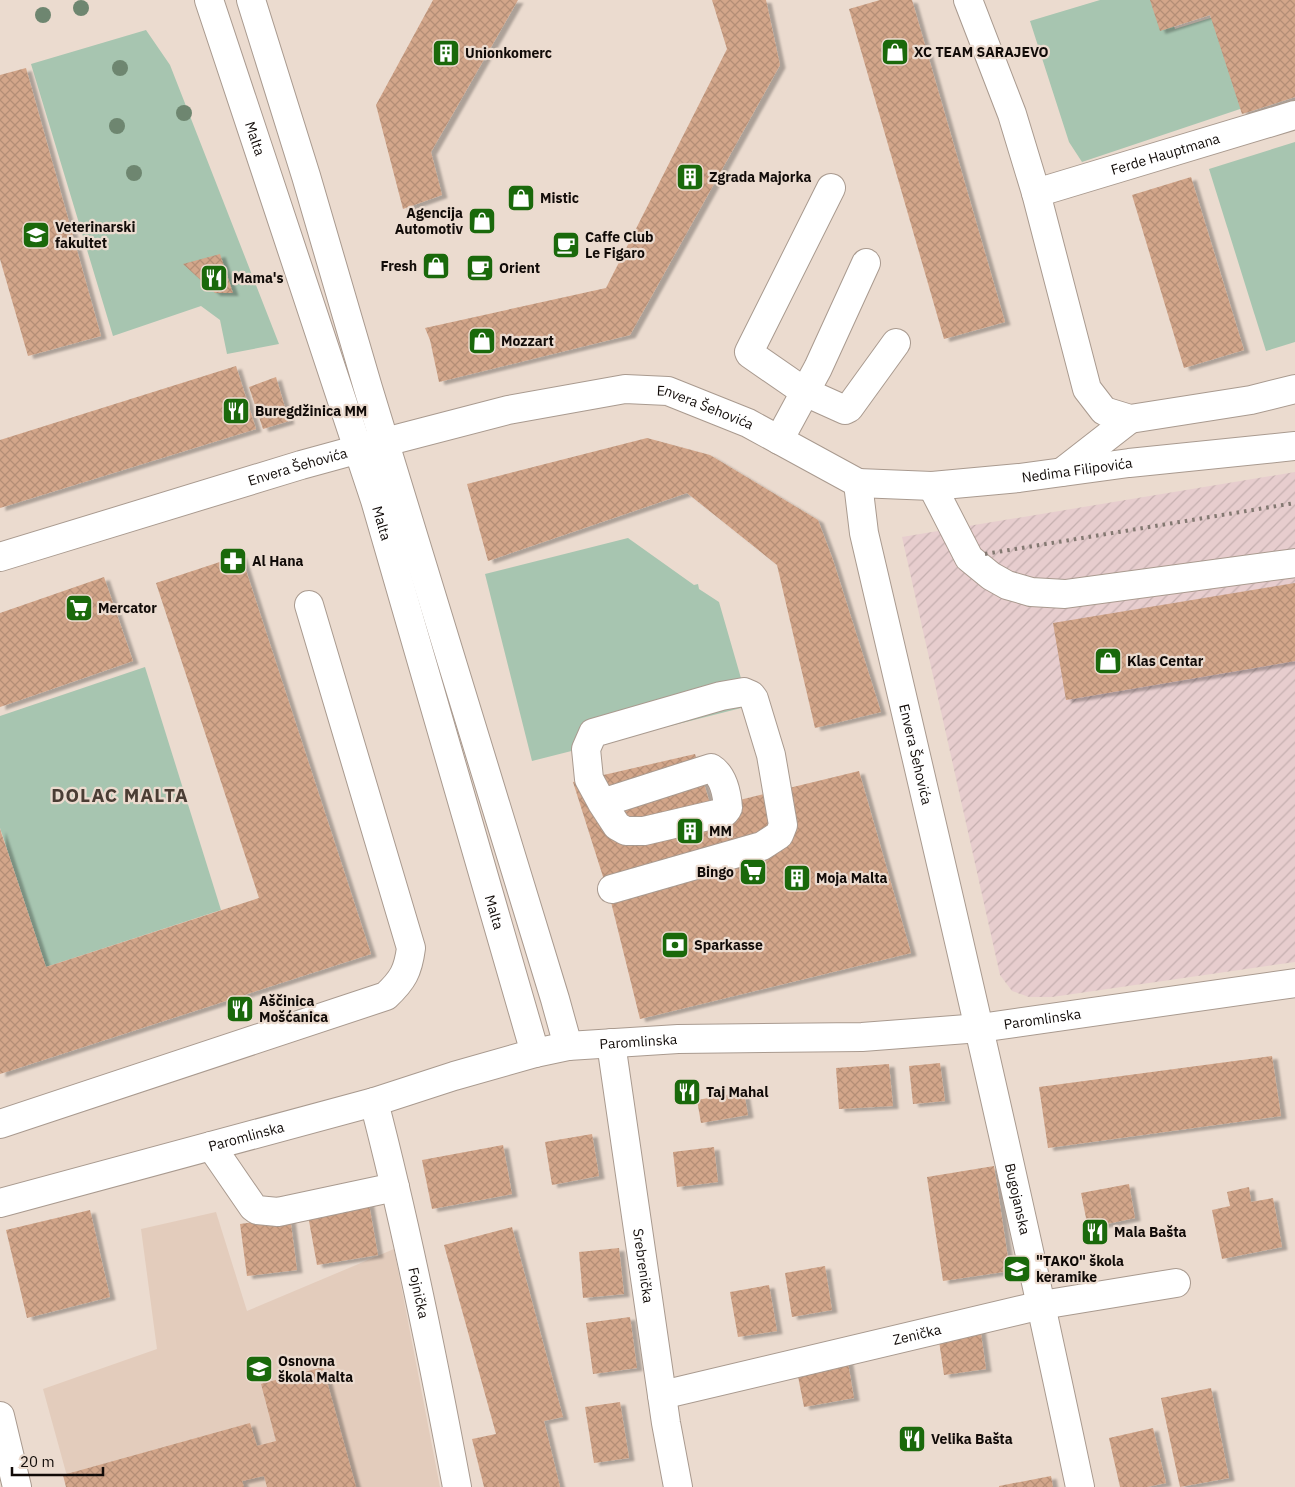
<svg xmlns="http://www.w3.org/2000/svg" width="1295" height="1487" font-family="'IBM Plex Sans',sans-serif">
<defs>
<pattern id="industrial-furrows" width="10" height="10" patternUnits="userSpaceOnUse" patternTransform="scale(1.25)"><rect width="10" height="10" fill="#e7cdce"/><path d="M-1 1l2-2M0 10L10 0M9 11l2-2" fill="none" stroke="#c5afaf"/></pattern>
<pattern id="building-cross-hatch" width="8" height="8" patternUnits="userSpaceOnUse" patternTransform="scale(1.25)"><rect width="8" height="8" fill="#d3a68a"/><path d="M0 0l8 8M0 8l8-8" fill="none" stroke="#b48e76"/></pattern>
<filter id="shadow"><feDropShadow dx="5.5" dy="3" stdDeviation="1" flood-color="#0004"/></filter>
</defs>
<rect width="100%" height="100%" fill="#ebdbcf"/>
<path fill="url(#industrial-furrows)" d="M1295,472v490l-243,35h-23l-17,-6 -12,-16 -98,-438z"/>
<path fill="#e3ccbc" d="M216,1212l31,99 147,-62 46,238h-370l-27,-98 114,-40 -16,-120z"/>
<g fill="#a7c5b0">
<path d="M1100,0h64l11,29 55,-17 28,91 -176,59 -13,-20 -39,-121z"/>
<path d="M146,30l24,35 109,279 -52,10 -7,-34 -19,-14 -88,30 -82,-272z"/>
<path d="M1295,142v200l-29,9 -57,-182z"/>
<path d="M628,538l66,47 4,-1 1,5 20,13 30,104 -217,55 -47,-187z"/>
<path d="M145,667l76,243 -175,57 -46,-139v-112z"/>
</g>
<g fill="url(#building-cross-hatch)" filter="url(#shadow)">
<path d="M433,0h85l-87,152 11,43 -39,14 -27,-104z"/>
<path d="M712,0h54l14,65 -150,270 -191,47 -9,-42 -5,-12 181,-40 121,-239z"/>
<path d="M880,0h32l93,322 -61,17 -95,-330z"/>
<path d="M1150,0h145v97l-53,17 -32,-99 -50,16z"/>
<path d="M26,68l75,268 -73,20 -28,-97v-184z"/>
<path d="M1191,177l53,173 -60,18 -52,-173z"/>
<path d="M220,254l13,39h-18l-32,-29z"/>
<path d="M236,366l20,63 -256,79v-68z"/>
<path d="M276,377l13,44 -26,8 -14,-42z"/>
<path d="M647,438l63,17 108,65 15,40 48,152 -66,16 -38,-163 -90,-72 -199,68 -21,-77z"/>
<path d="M241,555l130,399 -371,120v-245l46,138 213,-69 -103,-315z"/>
<path d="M104,577l29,84 -133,46v-94z"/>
<path d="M1295,583v78l-229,39 -13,-77z"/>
<path d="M695,754l16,53 148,-36 52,182 -271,66 -29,-117 -38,-120z"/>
<path d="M1272,1056l9,60 -233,32 -9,-61z"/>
<path d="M940,1063l5,38 -32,3 -4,-38z"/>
<path d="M889,1064l4,42 -54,3 -3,-41z"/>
<path d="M744,1092l4,23 -47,8 -4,-23z"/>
<path d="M592,1134l7,42 -47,9 -7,-43z"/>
<path d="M503,1145l9,49 -80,15 -10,-49z"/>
<path d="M714,1147l4,35 -41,5 -4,-35z"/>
<path d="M994,1166l16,105 -67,10 -16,-104z"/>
<path d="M1129,1184l6,34 -47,10 -7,-35z"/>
<path d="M1249,1187l2,15 22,-4 9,49 -60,12 -10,-49 18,-4 -3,-14z"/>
<path d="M368,1199l10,56 -61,10 -10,-55z"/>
<path d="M90,1210l20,87 -83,21 -21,-88z"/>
<path d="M290,1217l7,53 -50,6 -7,-52z"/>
<path d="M512,1227l51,190 -19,4 16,66h-76l-12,-48 24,-5 -52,-189z"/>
<path d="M619,1248l5,46 -41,4 -4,-46z"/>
<path d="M825,1266l7,44 -40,7 -7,-44z"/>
<path d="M769,1285l8,46 -39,6 -8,-45z"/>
<path d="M630,1317l7,51 -44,6 -7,-51z"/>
<path d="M980,1327l6,42 -42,6 -6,-41z"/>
<path d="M847,1357l7,41 -50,9 -8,-41z"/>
<path d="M323,1367l33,120h-89l-3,-11 -22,5 2,6h-178l-3,-12 187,-52 7,23 19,-5 -15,-57z"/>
<path d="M1211,1388l18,90 -49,9 -19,-89z"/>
<path d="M620,1402l9,56 -35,5 -9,-56z"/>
<path d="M1153,1428l13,55 -19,4h-27l-11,-49z"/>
<path d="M1051,1476l2,11h-54v-1z"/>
</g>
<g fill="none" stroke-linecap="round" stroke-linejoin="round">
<g stroke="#a99a8f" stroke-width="30">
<g id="minor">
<path id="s1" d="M209,0l166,500 160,553"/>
<path d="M251,0l55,176 62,212 187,611 13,47"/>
<path d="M968,0l44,114 24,79 51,196 17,22 26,8 121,-19 44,-11"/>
<path d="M831,188l-82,164 1,2 55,38 40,18 4,-2 47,-65"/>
<path id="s2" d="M1036,193l259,-78"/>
<path d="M779,440l39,-72 48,-105"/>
<path d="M1062,472l68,-53"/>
<path id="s3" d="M858,483l74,3 87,-8 110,-15 166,-17"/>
<path d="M932,486l37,72 22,18 16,9 24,7 34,2 230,-31"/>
<path id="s4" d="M0,557l301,-92 84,-23 123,-32 117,-21 43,2 80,32 110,60 6,50c74,317 149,635 216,954"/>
<path d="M602,803l109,-35c13,8 16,26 17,40l-3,4 -81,19h-18l-9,-5 -15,-23 -13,-24 -3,-30 7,-16 128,-37 23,-4 7,3 3,4 17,56 12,70 -4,10 -17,11 -150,43"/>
<path id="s5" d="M611,1043l55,380 12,64"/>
<path id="s6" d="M374,1102c33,127 59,256 83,385"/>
<path d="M0,1124l386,-128c17,-16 22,-25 25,-48l-102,-343"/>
<path d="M211,1146l42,61 4,3 21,2 117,-25"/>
<path id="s7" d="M0,1203l374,-101 80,-26 81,-23 33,-7 110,-7 184,-2 118,-9 315,-45"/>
<path id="s8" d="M662,1395l380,-90 134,-22"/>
<path d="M0,1416l17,71"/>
</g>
</g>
<use href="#minor" stroke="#fff" stroke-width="28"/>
<path stroke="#837871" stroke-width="4" stroke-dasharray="2.5 5" stroke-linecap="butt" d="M985,554l310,-51"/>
</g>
<g fill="#6e8670">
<circle cx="81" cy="8" r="8"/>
<circle cx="43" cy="15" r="8"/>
<circle cx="120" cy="68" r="8"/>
<circle cx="184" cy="113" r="8"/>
<circle cx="117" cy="126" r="8"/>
<circle cx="134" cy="173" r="8"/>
</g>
<defs>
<g id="shop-square" transform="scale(1.4375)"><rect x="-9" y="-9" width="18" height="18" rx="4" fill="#1a690b" stroke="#ebdbcf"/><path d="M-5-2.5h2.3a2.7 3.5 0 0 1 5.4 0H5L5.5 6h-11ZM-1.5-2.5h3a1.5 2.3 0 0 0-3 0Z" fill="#fff"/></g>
<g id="building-square" transform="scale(1.4375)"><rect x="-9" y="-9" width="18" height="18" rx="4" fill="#1a690b" stroke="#ebdbcf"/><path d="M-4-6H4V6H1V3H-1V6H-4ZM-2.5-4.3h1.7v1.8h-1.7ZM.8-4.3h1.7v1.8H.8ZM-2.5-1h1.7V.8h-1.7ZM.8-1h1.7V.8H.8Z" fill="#fff"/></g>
<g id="university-square" transform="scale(1.4375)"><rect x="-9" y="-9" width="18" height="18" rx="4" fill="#1a690b" stroke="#ebdbcf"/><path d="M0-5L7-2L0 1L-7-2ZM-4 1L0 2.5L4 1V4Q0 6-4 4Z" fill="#fff"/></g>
<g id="cafe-square" transform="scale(1.4375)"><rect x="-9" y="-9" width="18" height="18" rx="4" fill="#1a690b" stroke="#ebdbcf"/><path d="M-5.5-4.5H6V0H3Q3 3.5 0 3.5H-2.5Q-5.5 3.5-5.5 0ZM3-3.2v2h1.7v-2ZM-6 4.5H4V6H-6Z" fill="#fff"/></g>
<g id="restaurant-square" transform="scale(1.4375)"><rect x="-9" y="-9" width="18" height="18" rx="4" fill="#1a690b" stroke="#ebdbcf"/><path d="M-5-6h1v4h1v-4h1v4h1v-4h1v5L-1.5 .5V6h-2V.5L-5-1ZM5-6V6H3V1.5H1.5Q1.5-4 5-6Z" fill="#fff"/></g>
<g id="pharmacy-square" transform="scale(1.4375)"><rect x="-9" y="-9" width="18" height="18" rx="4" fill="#1a690b" stroke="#ebdbcf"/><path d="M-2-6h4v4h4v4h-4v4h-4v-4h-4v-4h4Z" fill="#fff"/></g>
<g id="supermarket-square" transform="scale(1.4375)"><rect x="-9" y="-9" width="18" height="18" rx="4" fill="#1a690b" stroke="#ebdbcf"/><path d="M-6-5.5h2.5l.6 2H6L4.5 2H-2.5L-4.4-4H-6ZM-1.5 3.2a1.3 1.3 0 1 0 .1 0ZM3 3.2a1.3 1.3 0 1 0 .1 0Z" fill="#fff"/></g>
<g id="bank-square" transform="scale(1.4375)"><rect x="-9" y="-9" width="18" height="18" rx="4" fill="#1a690b" stroke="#ebdbcf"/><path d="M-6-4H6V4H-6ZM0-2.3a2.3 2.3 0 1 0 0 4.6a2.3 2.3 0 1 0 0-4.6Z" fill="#fff"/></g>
<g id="school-square" transform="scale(1.4375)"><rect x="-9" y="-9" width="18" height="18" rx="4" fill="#1a690b" stroke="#ebdbcf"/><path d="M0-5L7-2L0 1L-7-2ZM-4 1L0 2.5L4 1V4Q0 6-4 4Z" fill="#fff"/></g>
</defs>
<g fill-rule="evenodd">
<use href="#shop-square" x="895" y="52"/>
<use href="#building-square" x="446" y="53"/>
<use href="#building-square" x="690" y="177"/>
<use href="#shop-square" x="521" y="198"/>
<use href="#shop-square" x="482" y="221"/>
<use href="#university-square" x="36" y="235"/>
<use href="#cafe-square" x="566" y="245"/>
<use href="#shop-square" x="436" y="266"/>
<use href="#cafe-square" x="480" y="268"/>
<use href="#restaurant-square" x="214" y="278"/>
<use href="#shop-square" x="482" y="341"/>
<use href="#restaurant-square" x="236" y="411"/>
<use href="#pharmacy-square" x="233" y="561"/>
<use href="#supermarket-square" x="79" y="608"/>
<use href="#shop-square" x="1108" y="661"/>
<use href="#building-square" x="690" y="831"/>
<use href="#supermarket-square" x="753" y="872"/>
<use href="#building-square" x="797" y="878"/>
<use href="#bank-square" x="675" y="945"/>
<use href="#restaurant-square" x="240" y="1009"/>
<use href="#restaurant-square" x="687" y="1092"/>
<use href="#restaurant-square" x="1095" y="1232"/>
<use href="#school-square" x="1017" y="1269"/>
<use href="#school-square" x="259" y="1369"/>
<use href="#restaurant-square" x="912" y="1439"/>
</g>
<g text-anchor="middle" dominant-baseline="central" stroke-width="4.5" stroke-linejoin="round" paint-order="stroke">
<g font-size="14" font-weight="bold" fill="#110b08" stroke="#ebdbcf" text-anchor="start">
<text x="914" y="52">XC TEAM SARAJEVO</text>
<text x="465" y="53">Unionkomerc</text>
<text x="709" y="177">Zgrada Majorka</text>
<text x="540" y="198">Mistic</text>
<text x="463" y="213" text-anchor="end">Agencija<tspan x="463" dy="16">Automotiv</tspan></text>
<text x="55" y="227">Veterinarski<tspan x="55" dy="16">fakultet</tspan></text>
<text x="585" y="237">Caffe Club<tspan x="585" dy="16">Le Figaro</tspan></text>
<text x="417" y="266" text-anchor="end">Fresh</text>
<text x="499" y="268">Orient</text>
<text x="233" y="278">Mama's</text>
<text x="501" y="341">Mozzart</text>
<text x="255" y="411">Buregdžinica MM</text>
<text x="252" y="561">Al Hana</text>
<text x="98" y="608">Mercator</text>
<text x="1127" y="661">Klas Centar</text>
<text x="709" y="831">MM</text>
<text x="734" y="872" text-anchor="end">Bingo</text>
<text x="816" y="878">Moja Malta</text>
<text x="694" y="945">Sparkasse</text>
<text x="259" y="1001">Aščinica<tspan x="259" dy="16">Mošćanica</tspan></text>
<text x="706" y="1092">Taj Mahal</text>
<text x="1114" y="1232">Mala Bašta</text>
<text x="1036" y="1261">"TAKO" škola<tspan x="1036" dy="16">keramike</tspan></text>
<text x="278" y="1361">Osnovna<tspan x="278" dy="16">škola Malta</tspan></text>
<text x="931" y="1439">Velika Bašta</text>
</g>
<g font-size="14" fill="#110b08" stroke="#ebdbcf">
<text stroke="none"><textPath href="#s1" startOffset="146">Malta</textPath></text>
<text stroke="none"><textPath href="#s2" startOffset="135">Ferde Hauptmana</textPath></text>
<text stroke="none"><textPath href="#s4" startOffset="731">Envera Šehovića</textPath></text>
<text stroke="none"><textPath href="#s4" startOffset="311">Envera Šehovića</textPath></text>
<text stroke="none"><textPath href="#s3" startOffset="220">Nedima Filipovića</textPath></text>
<text stroke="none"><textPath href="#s1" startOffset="551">Malta</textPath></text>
<text stroke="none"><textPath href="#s4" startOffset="1180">Envera Šehovića</textPath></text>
<text stroke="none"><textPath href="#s1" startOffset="956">Malta</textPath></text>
<text stroke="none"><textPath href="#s7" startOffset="1065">Paromlinska</textPath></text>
<text stroke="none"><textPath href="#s7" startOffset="660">Paromlinska</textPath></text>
<text stroke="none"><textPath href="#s7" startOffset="255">Paromlinska</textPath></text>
<text stroke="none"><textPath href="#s4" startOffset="1636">Bugojanska</textPath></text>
<text stroke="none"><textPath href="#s5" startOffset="225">Srebrenička</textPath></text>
<text stroke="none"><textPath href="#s6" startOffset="196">Fojnička</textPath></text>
<text stroke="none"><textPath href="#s8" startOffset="262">Zenička</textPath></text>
</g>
<g font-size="19" font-weight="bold" letter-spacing="1" fill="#4a3d34" stroke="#ebdbcf">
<text x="120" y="795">DOLAC MALTA</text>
</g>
</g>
<path d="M12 1467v8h91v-8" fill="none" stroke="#110b08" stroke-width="2.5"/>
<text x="20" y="1467" font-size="15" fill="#110b08" stroke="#ebdbcf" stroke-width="4" paint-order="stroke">20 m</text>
</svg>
